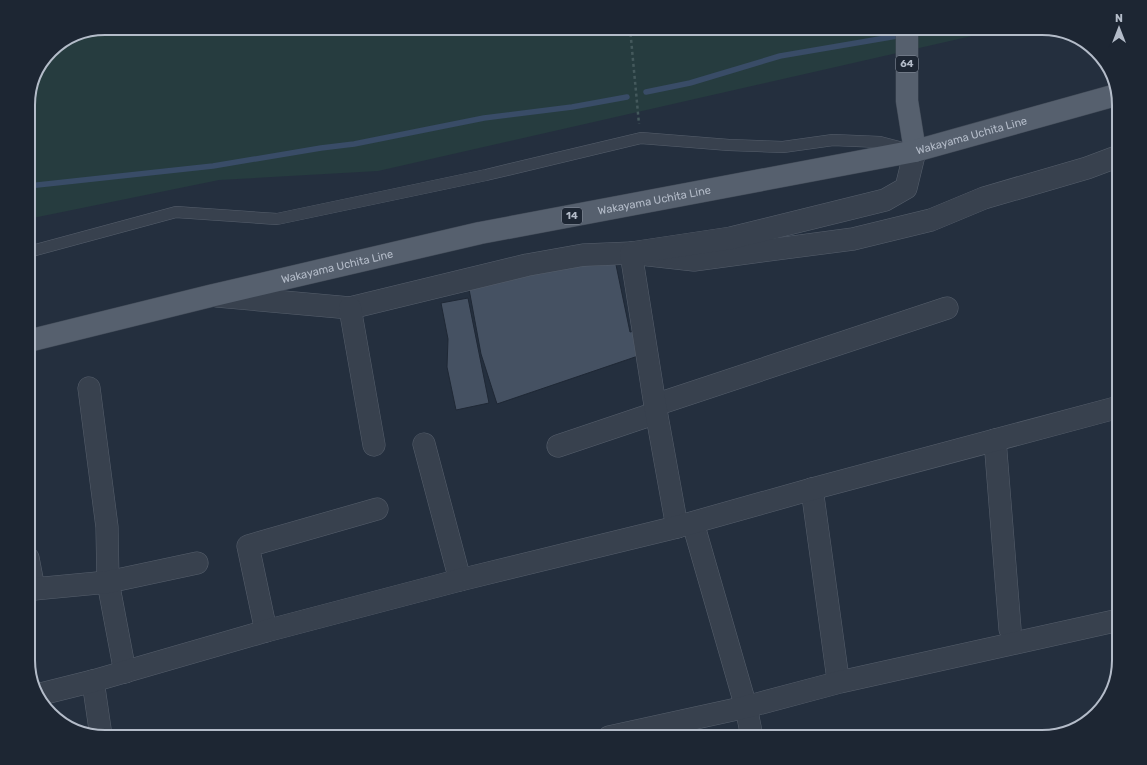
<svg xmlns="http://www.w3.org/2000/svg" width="1147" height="765" font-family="Rubik,sans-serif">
<rect width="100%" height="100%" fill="#242f3e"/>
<path fill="#263c3f" d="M104,28h903l-629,143 -159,9 -191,39v-119l23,-50 24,-16z"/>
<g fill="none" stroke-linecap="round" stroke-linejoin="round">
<g stroke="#394c67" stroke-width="5.5">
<path d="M911,34l27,-6"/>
<path d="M646,92l44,-9 90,-27 123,-21"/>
<path d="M28,186l185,-20 108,-18 33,-4 130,-26 88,-11 55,-10"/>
</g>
</g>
<g fill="#455162" stroke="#1f2835">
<path d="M615,260l15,72 8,-2 3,25 -144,49 -16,-50 -12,-65 81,-21z"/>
<path d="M468,298l21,105 -33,7 -9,-43 1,-28 -7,-36z"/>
</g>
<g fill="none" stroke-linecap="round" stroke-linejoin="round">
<g stroke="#565f6c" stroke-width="12">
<path id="lane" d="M28,252l148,-40 101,7 209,-44 155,-37 88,7 54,2 50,-7 47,2 23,6"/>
</g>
<g stroke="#565f6c" stroke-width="23">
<g id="street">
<path d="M217,296l133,12 177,-43 56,-10 48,-2 63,7 159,-21 78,-19 53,-22 103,-30 32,-12"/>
<path d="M350,308l24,137"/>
<path d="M89,388l18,139 1,55 17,90"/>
<path d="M655,405l292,-97"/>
<path d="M995,440l15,189"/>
<path d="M424,444l36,136"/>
<path d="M558,446l98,-33"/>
<path d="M812,489l25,183"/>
<path d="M693,523l53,184 6,30"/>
<path d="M677,527l-22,-122 -24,-152 100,-15 154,-38 21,-12 9,-37"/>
<path d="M28,558l6,31"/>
<path d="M28,590l6,-1 74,-7 89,-19"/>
<path d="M266,631l-18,-85 129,-37"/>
<path d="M93,681l8,55"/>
<path d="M37,695l56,-14 173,-50 194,-51 217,-53 135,-38 307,-82"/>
<path d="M609,737l137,-30 94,-25 279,-62"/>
</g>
</g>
<g stroke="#414a57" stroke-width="23">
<g id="primary">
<path d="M907,28v73l8,50"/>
<path id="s1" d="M28,341l182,-45 270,-63 435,-82 201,-56"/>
</g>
</g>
<path stroke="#44595c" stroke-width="2.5" stroke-dasharray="3 3" stroke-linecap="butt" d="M630,28l9,96"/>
<use href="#lane" stroke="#38414e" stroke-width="11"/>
<use href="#street" stroke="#38414e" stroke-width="22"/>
<use href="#primary" stroke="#56606e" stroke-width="22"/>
</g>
<g text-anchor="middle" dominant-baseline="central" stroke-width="4" stroke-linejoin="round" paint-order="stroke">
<g fill="#1d2633" stroke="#878f9c" stroke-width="1">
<rect x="896" y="56" width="22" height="16" rx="3"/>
<rect x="562" y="208" width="20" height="16" rx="3"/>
</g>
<g font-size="10" font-weight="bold" fill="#b4bcc9">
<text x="907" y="64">64</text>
<text x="572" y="216">14</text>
</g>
<g font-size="11" fill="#b4bcc9" stroke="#1d2633">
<text stroke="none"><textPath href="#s1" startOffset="966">Wakayama Uchita Line</textPath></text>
<text stroke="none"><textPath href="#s1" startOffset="642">Wakayama Uchita Line</textPath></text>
<text stroke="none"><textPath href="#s1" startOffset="318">Wakayama Uchita Line</textPath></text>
</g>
</g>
<path d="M0 0H1147V765H0ZM105 35H1042A70 70 0 0 1 1112 105V660A70 70 0 0 1 1042 730H105A70 70 0 0 1 35 660V105A70 70 0 0 1 105 35Z" fill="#1d2633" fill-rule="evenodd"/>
<path fill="none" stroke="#b4bcc9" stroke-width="2" d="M105 35H1042A70 70 0 0 1 1112 105V660A70 70 0 0 1 1042 730H105A70 70 0 0 1 35 660V105A70 70 0 0 1 105 35Z"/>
<g transform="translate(1119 28)" stroke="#1d2633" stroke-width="3" paint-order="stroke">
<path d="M0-3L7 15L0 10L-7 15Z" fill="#b4bcc9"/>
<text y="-6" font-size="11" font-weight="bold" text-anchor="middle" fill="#b4bcc9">N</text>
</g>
</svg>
